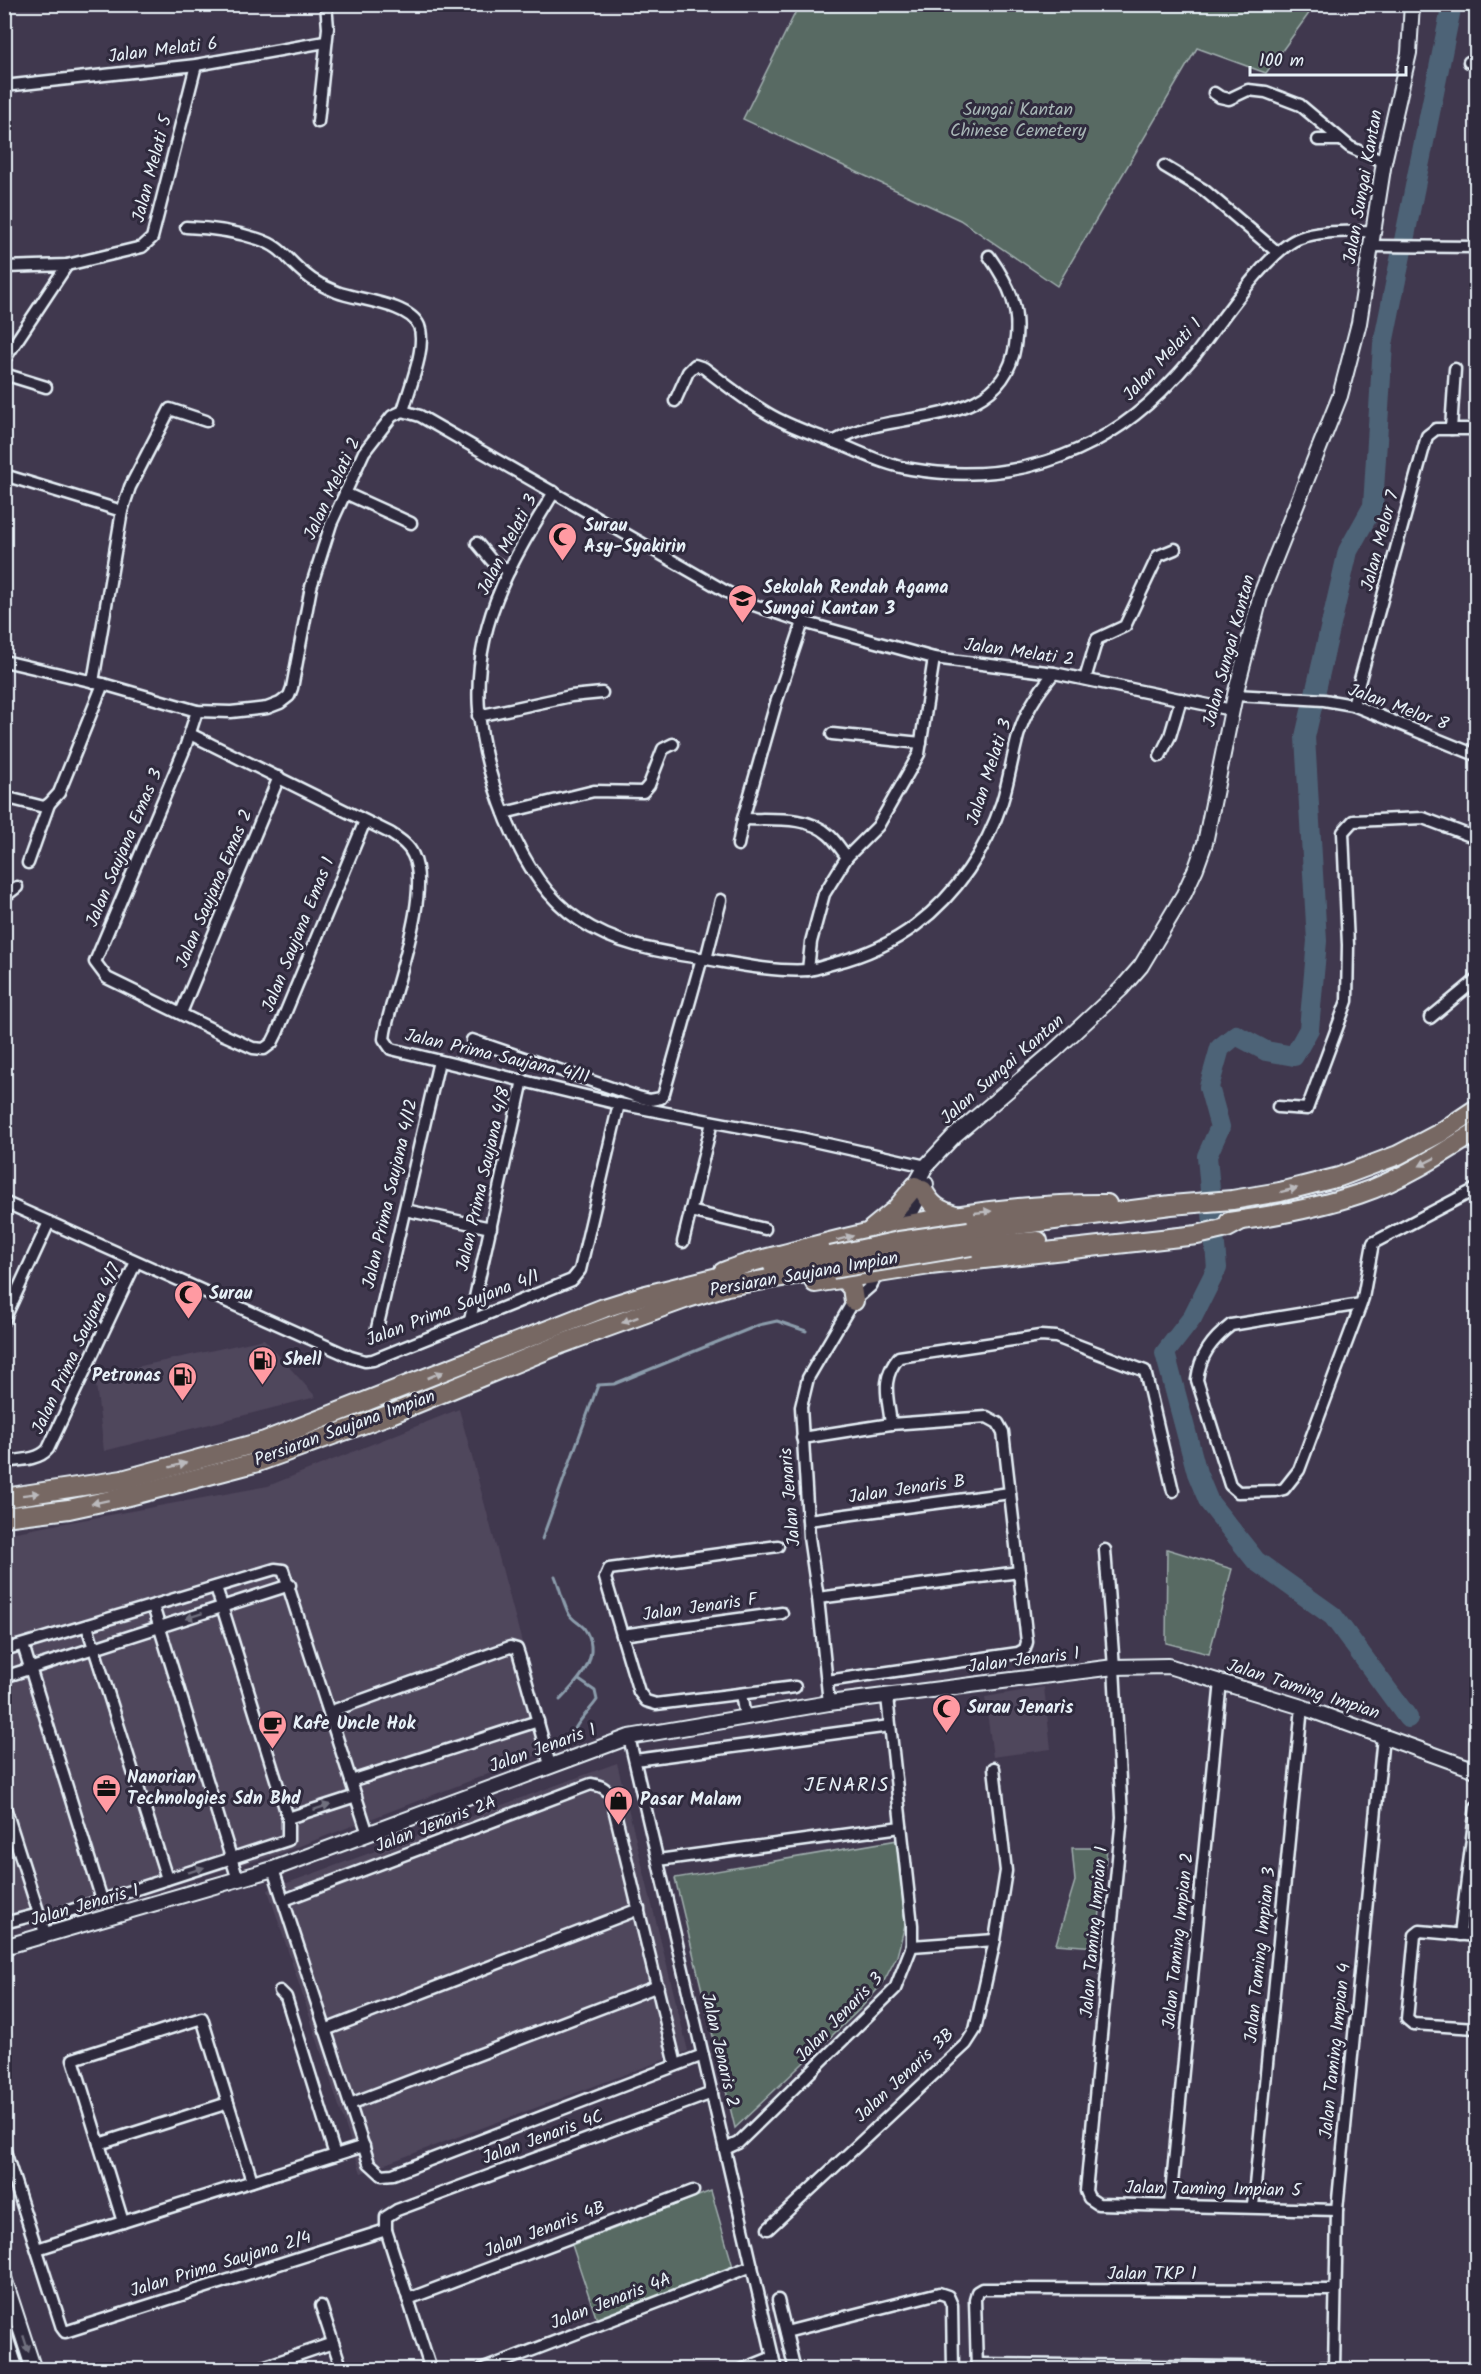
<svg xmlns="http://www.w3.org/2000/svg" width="1481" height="2374" font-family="Kalam,sans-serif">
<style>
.built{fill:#4f465c}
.green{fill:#586b64;stroke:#a0aeae;stroke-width:1.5}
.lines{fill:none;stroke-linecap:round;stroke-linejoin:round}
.stream{stroke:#8b9cab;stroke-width:3}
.river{stroke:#4d6477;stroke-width:20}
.street-casing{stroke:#e8f1f8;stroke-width:15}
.secondary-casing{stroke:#e8f1f8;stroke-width:18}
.highway-casing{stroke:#e8f1f8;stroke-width:22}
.street{stroke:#2f2a3d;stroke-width:10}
.secondary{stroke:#2f2a3d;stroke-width:14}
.highway{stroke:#776864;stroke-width:18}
.highway-bridge-casing{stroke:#e8f1f8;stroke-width:22;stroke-linecap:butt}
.highway-bridge{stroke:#776864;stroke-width:18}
.oneway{fill:#bbbabd}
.oneway2{fill:#70707e}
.labels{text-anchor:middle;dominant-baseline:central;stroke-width:6;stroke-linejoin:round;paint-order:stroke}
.street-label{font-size:18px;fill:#e8f1f8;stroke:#2f2a3d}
.park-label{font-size:18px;fill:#a7b5b5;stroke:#2f2a3d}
.poi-label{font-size:18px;font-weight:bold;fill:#e8f1f8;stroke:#2f2a3d;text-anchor:start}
.neighbourhood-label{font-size:20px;letter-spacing:1.5px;fill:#e8f1f8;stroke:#2f2a3d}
</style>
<rect width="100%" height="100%" fill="#40384e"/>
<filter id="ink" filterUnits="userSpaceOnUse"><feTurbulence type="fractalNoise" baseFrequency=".0167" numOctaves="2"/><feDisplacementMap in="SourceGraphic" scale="12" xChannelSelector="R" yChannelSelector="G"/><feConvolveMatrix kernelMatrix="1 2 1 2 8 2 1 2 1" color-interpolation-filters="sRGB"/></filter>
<g filter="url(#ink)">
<g class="built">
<polygon points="264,1339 316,1397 104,1451 95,1376"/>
<polygon points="459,1409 551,1750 276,1855 5,1931 5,1534 268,1486"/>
<polygon points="1044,1687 1051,1749 993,1757 985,1697"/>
<polygon points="617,1763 688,2051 361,2173 268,1890"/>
</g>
<g class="green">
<polygon points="799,5 799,4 1315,5 1266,73 1197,48 1057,286 960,220 743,119"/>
<polygon points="1167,1549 1232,1569 1209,1654 1166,1643"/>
<polygon points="898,1840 905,1925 897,1956 883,1983 861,2008 735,2128 675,1878"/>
<polygon points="1072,1848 1107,1848 1096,1947 1056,1944 1075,1881"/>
<polygon points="711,2191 733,2267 597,2320 572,2245"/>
</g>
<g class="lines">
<g class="stream">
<polyline points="542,1539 598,1385 614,1384 759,1325 777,1321 806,1331"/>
<path d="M 555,1576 C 560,1588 562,1600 568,1612 C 571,1620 579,1622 584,1628 C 604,1656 578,1681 560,1700"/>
<path d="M 573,1733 C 578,1720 589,1712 597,1700 L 595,1691 L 579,1680"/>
</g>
<polyline class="river" points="1408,1718 1333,1616 1256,1561 1209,1502 1197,1473 1165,1353 1192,1318 1217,1268 1207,1156 1220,1127 1209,1087 1220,1048 1236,1035 1266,1051 1294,1056 1309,1029 1317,941 1305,737 1348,551 1373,506 1383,344 1452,4"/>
<defs>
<g id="street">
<polyline points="1469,62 1476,62"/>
<polyline points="4,86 196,65 325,42"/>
<polyline points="1214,93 1220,97 1229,99 1248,90 1266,92 1300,105 1350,147 1384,162"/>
<polyline points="318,122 328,28 326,4"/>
<polyline points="1318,140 1341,140"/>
<polyline points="1164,166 1204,190 1277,252"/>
<path d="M 186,227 C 212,228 234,231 258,239 C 283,247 286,259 305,274 C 313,281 327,288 337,292 C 357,300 409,303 419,326 C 427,347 409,389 403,411"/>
<polyline points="1370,246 1476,247"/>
<polyline points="4,267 67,265 142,247 152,238 196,65"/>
<polyline points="4,360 67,265"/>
<polyline points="4,374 46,387"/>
<path d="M 675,401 L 688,372 L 695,365 L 704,368 C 725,384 745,400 767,413 C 788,426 811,433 834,442 C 859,451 884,465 911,469 C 1005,485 1093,459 1161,392 C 1173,380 1184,368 1195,355 C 1217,327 1269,248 1300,238 C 1321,230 1349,232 1372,231"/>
<polyline points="1451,429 1455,369"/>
<path d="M 833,442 C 844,436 855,431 867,428 C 921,413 1004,419 1015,346 C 1021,309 1010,286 989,256"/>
<polyline points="4,475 122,511"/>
<path d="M 554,492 C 536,522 516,553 502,586 C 466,668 474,740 507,821 C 522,858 545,897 579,920 C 620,948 670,953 718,961 C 746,966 780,972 808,970 C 817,969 827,965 835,963 C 866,955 891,944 916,925 C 957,894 986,850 1002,802 C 1009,780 1012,758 1018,736 C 1025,712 1038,692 1054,673"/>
<polyline points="345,493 411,523"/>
<polyline points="477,543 492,561 509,571"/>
<polyline points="4,661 103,684 197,711 231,712 267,708 280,703 289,696 292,688 311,587 331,524 364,452 392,416 403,411 420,416 725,591 748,603 803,622 934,658 1054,673 1232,710"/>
<polyline points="1085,679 1097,639 1125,626 1158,556 1175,549"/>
<polyline points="93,682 122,511 130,487 170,409 206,421"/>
<polyline points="1235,695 1324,700 1353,705 1476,755"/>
<polyline points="1353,705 1427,436 1436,429 1476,429"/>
<polyline points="197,711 185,748 95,962 107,978 224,1035 253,1048 264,1049 272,1043 277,1033 365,821"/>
<polyline points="478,716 571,696 602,693"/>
<path d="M 190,734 L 390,833 C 399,839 409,845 413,855 C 432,892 393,990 385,1032 L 384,1039 L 391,1049 L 619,1104 L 800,1138 L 926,1166"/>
<polyline points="832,734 921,743"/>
<polyline points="1160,756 1170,736 1181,699"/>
<polyline points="4,797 44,807 49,804"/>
<polyline points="504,813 594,791 643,792 649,785 663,749 673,744"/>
<path d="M 743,819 C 770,820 808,815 829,835 C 836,841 841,850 847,857"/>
<polyline points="738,845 743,819 776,703 803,622"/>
<polyline points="28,863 49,804 59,793 103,684"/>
<polyline points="4,897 17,887"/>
<polyline points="706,959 721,900"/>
<polyline points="808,970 811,942 824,894 847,857 878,826 919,754 934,658"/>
<polyline points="181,1013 279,777"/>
<polyline points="1430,1018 1476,980"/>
<polyline points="472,1040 638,1097 650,1100 661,1098 664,1093 702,958"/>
<polyline points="1278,1107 1307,1109 1347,1001 1348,945 1343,832 1353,821 1423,818 1476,838"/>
<polyline points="4,1202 351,1357 365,1361 373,1360 572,1280 580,1270 619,1104"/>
<polyline points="405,1210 491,1228"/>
<polyline points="690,1211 765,1229"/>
<polyline points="683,1242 712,1122"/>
<polyline points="854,1301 871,1286 878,1273"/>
<path d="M 1361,1304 L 1231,1325 C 1212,1340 1200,1355 1197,1380 L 1230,1485 L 1238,1492 L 1276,1491 L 1284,1489 L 1299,1470 L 1361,1304 L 1363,1298 L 1373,1243 L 1476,1189"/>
<polyline points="4,1320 49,1222"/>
<polyline points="470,1320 523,1080"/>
<polyline points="376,1333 439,1061"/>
<path d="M 891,1424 C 888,1397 880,1379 899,1357 L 1040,1336 L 1056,1337 L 1145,1371 L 1173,1491"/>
<polyline points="802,1438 891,1424 987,1417 998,1423 1003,1432 1027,1642 1025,1649 1018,1653 827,1681"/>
<path d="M 4,1462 C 19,1460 39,1460 48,1449 L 136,1262"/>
<polyline points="808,1520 1010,1493"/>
<polyline points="778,1546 609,1569 605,1578 639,1692 646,1701 656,1704 795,1687"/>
<polyline points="1105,1550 1114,1667 1122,1817 1086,2191 1089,2198 1098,2204 1337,2210"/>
<polyline points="818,1598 1019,1572"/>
<polyline points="153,1606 238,1880"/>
<polyline points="87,1626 167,1879"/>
<polyline points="622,1635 782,1613"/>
<polyline points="23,1645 102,1900"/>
<polyline points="4,1650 275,1569 283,1570 368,1834"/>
<polyline points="4,1677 290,1585"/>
<polyline points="741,1694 745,1717"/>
<polyline points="829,1703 818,1598 809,1537 801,1407 808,1378 856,1296"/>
<polyline points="329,1712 510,1647 517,1649 519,1655 550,1765"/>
<polyline points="629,1737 776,2370"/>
<polyline points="635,1760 890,1726"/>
<polyline points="351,1781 538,1721"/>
<polyline points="4,1804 46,1936"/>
<polyline points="288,1818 356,1796"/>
<polyline points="658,1860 901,1827"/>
<polyline points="273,1869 369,2163 382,2175 393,2174 703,2055"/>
<path d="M 284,1900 L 591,1784 C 602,1786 606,1788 611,1796 L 676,2065"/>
<polyline points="41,1920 288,1840 288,1818 216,1587"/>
<polyline points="4,1923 39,1914"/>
<polyline points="1460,1935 1476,1807"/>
<polyline points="1476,1936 1420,1931 1415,1935 1407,2019 1413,2024 1476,2028"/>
<polyline points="912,1946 995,1940"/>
<polyline points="280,1991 286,1997 335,2155"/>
<polyline points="325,2030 639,1909"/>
<polyline points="350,2104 658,1986"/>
<polyline points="99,2144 228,2103"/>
<polyline points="4,2148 62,2328 65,2332 386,2230"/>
<polyline points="725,2149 738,2143 895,1989 912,1946 912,1925 887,1697"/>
<polyline points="1170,2204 1221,1681"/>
<polyline points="1253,2206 1302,1707"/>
<polyline points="123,2222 73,2059 202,2018 252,2181"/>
<polyline points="768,2229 966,2044 975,2030 995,1940 1006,1871 994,1768"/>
<polyline points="37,2249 364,2146"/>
<polyline points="408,2299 693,2191"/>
<polyline points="778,2300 795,2370"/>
<polyline points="321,2306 342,2370"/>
<polyline points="786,2332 939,2293 948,2296 952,2305 953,2370"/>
<polyline points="977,2364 1334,2368"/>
<polyline points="254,2370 333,2343"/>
<polyline points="431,2370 386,2230 386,2217 397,2210 712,2093"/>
<polyline points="481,2370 752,2266"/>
<polyline points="741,2370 773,2357"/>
<polyline points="977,2370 975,2299 977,2292 982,2289 1334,2290"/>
<polyline points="1334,2370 1337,2210 1383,1736"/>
</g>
<g id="secondary">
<polyline points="910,1194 926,1166 954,1136 1053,1052 1121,989 1141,966 1184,894 1196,868 1205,843 1235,695 1261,594 1340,396 1359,323 1384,162 1409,53 1412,4"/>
<polyline points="901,1231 926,1184"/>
<polyline points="4,1947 273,1869 629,1737 829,1703 1114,1667 1168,1666 1302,1707 1476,1770"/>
<polyline points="4,2278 34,2370"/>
<polyline points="4,2334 16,2370"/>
</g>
<g id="highway">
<path d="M 923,1190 C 931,1205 938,1210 955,1215"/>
<path d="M 1229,1222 C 1273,1216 1317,1208 1359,1194 C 1401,1180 1440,1155 1476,1132"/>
<polyline points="872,1229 895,1210 915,1186"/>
<polyline points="969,1231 1171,1205 1232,1200 1280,1192 1339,1177 1398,1155 1440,1133 1476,1109"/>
<polyline points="971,1246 1038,1241"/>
<polyline points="773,1266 830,1256"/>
<path d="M 723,1272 C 749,1261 778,1256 806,1248 C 904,1222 1005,1203 1107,1204"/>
<polyline points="843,1279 852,1288 854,1301"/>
<polyline points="815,1283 930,1265 1197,1235 1227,1228 1240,1221"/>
<polyline points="4,1498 122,1480 265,1441 604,1308 642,1296 734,1273"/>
<polyline points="4,1517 69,1509 129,1496 258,1462 391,1414 561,1344 685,1299 727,1286 832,1269"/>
</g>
</defs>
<use href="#street" class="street-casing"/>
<use href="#secondary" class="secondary-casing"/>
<use href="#highway" class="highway-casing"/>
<use href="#street" class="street"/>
<use href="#secondary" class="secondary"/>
<use href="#highway" class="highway"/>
<defs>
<g id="highway-bridge">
<polyline points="830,1256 899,1241 969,1231"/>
<polyline points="832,1269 971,1246"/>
</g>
</defs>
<use href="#highway-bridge" class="highway-bridge-casing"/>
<use href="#highway-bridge" class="highway-bridge"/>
</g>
<defs><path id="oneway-solid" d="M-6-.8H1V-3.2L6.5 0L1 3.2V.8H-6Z" transform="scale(1.5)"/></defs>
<g class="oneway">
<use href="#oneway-solid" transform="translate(1427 1162) rotate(153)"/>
<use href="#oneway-solid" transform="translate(1289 1190) rotate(-14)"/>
<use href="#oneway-solid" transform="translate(983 1212) rotate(-6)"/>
<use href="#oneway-solid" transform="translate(845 1238) rotate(-15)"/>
<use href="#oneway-solid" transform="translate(630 1320) rotate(160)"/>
<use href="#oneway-solid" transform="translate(435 1375) rotate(-22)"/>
<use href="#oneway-solid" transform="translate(178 1465) rotate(-15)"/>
<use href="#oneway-solid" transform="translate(31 1494) rotate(-7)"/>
<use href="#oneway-solid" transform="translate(100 1502) rotate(168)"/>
</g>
<g class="oneway2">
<use href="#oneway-solid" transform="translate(194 1616) rotate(162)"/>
<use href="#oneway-solid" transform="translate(322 1807) rotate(-18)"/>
<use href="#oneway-solid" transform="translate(196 1870) rotate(-18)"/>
<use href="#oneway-solid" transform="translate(26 2344) rotate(72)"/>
</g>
</g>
<defs>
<symbol id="mosque-pin" viewBox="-11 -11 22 30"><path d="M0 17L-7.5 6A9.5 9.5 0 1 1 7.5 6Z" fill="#ff9aa2" stroke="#2f2a3d"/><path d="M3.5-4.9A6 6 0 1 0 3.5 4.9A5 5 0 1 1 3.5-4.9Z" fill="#111"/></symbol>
<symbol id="school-pin" viewBox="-11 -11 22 30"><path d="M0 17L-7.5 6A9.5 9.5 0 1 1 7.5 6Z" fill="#ff9aa2" stroke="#2f2a3d"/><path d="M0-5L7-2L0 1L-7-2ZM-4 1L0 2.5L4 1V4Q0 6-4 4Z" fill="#111"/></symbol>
<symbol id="fuel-pin" viewBox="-11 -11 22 30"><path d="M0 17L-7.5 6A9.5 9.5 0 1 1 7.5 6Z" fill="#ff9aa2" stroke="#2f2a3d"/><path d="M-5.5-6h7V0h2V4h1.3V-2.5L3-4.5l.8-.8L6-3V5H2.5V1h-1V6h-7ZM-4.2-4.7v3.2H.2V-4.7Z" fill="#111"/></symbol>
<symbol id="cafe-pin" viewBox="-11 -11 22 30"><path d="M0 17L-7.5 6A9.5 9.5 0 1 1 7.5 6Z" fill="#ff9aa2" stroke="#2f2a3d"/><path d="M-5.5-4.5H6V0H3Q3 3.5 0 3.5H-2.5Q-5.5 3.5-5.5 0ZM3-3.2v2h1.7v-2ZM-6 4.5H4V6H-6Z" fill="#111"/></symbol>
<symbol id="office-pin" viewBox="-11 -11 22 30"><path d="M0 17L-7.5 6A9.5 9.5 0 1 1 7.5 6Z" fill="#ff9aa2" stroke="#2f2a3d"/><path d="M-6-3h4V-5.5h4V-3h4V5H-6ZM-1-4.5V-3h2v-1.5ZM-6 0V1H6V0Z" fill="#111"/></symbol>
<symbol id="shop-pin" viewBox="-11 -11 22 30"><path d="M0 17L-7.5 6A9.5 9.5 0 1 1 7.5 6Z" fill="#ff9aa2" stroke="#2f2a3d"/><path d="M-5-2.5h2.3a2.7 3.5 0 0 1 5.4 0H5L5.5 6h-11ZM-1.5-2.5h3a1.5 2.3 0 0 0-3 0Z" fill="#111"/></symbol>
</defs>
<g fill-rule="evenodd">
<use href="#mosque-pin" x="546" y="520" width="33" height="45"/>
<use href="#school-pin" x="726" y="582" width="33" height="45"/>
<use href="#mosque-pin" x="172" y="1278" width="33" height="45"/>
<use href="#fuel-pin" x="246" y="1344" width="33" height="45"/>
<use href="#fuel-pin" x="166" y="1360" width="33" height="45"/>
<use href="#mosque-pin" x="930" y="1692" width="33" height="45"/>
<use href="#cafe-pin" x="256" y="1708" width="33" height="45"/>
<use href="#office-pin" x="90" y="1772" width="33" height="45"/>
<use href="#shop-pin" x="602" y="1784" width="33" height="45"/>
</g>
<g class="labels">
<g class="street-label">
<text transform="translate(163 51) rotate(-7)">Jalan Melati 6</text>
<text transform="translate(153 169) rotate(-75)">Jalan Melati 5</text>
<text transform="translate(1364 187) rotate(-80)">Jalan Sungai Kantan</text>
<text transform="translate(1163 360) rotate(-47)">Jalan Melati 1</text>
<text transform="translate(333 489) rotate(-65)">Jalan Melati 2</text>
<text transform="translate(1381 541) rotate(-75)">Jalan Melor 7</text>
<text transform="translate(508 545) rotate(-63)">Jalan Melati 3</text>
<text transform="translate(1230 651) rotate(-75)">Jalan Sungai Kantan</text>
<text transform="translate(1019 653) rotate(8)">Jalan Melati 2</text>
<text transform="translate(1398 708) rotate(20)">Jalan Melor 8</text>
<text transform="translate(990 772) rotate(-72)">Jalan Melati 3</text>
<text transform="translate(125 848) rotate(-67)">Jalan Saujana Emas 3</text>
<text transform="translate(215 889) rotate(-67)">Jalan Saujana Emas 2</text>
<text transform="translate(299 935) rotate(-68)">Jalan Saujana Emas 1</text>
<text transform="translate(497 1057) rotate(13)">Jalan Prima Saujana 4/11</text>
<text transform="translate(1003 1070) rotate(-41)">Jalan Sungai Kantan</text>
<text transform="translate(484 1179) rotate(-77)">Jalan Prima Saujana 4/8</text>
<text transform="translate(391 1194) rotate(-77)">Jalan Prima Saujana 4/12</text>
<text transform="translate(804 1275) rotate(-10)">Persiaran Saujana Impian</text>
<text transform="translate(453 1309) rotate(-21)">Jalan Prima Saujana 4/1</text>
<text transform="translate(77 1349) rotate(-65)">Jalan Prima Saujana 4/7</text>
<text transform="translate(345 1429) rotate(-20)">Persiaran Saujana Impian</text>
<text transform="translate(907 1490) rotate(-8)">Jalan Jenaris B</text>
<text transform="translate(791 1497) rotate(-95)">Jalan Jenaris</text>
<text transform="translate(700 1608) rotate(-8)">Jalan Jenaris F</text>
<text transform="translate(1024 1661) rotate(-7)">Jalan Jenaris 1</text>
<text transform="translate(1303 1690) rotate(18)">Jalan Taming Impian</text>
<text transform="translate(543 1749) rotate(-20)">Jalan Jenaris 1</text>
<text transform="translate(436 1825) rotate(-21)">Jalan Jenaris 2A</text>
<text transform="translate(85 1906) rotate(-16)">Jalan Jenaris 1</text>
<text transform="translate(1095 1932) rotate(-85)">Jalan Taming Impian 1</text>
<text transform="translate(1179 1941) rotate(-84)">Jalan Taming Impian 2</text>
<text transform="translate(1261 1955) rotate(-84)">Jalan Taming Impian 3</text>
<text transform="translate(840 2018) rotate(-46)">Jalan Jenaris 3</text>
<text transform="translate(719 2050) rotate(77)">Jalan Jenaris 2</text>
<text transform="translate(1336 2051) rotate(-84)">Jalan Taming Impian 4</text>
<text transform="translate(905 2076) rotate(-43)">Jalan Jenaris 3B</text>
<text transform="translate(543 2138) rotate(-20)">Jalan Jenaris 4C</text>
<text transform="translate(1213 2190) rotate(1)">Jalan Taming Impian 5</text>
<text transform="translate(545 2230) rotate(-21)">Jalan Jenaris 4B</text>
<text transform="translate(221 2265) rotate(-17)">Jalan Prima Saujana 2/4</text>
<text x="1152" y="2274">Jalan TKP 1</text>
<text transform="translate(611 2302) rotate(-21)">Jalan Jenaris 4A</text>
</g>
<g class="park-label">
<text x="1018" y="110">Sungai Kantan<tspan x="1018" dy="21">Chinese Cemetery</tspan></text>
</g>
<g class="poi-label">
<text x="584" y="526">Surau<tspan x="584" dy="21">Asy-Syakirin</tspan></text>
<text x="763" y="588">Sekolah Rendah Agama<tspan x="763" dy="21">Sungai Kantan 3</tspan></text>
<text x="209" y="1294">Surau</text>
<text x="283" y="1360">Shell</text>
<text x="161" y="1376" text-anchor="end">Petronas</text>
<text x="967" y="1708">Surau Jenaris</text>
<text x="293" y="1724">Kafe Uncle Hok</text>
<text x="127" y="1778">Nanorian<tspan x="127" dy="21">Technologies Sdn Bhd</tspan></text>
<text x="640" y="1800">Pasar Malam</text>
</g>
<g class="neighbourhood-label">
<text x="847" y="1786">JENARIS</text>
</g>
</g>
<rect width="1481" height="2374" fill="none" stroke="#2f2a3d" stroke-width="24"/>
<rect x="12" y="12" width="1457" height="2350" fill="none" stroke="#e8f1f8" stroke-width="2" filter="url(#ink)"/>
<path d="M1250 66v9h156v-9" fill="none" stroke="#e8f1f8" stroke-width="3"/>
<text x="1259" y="66" font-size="18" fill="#e8f1f8" stroke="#2f2a3d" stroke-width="4.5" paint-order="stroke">100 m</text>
</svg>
